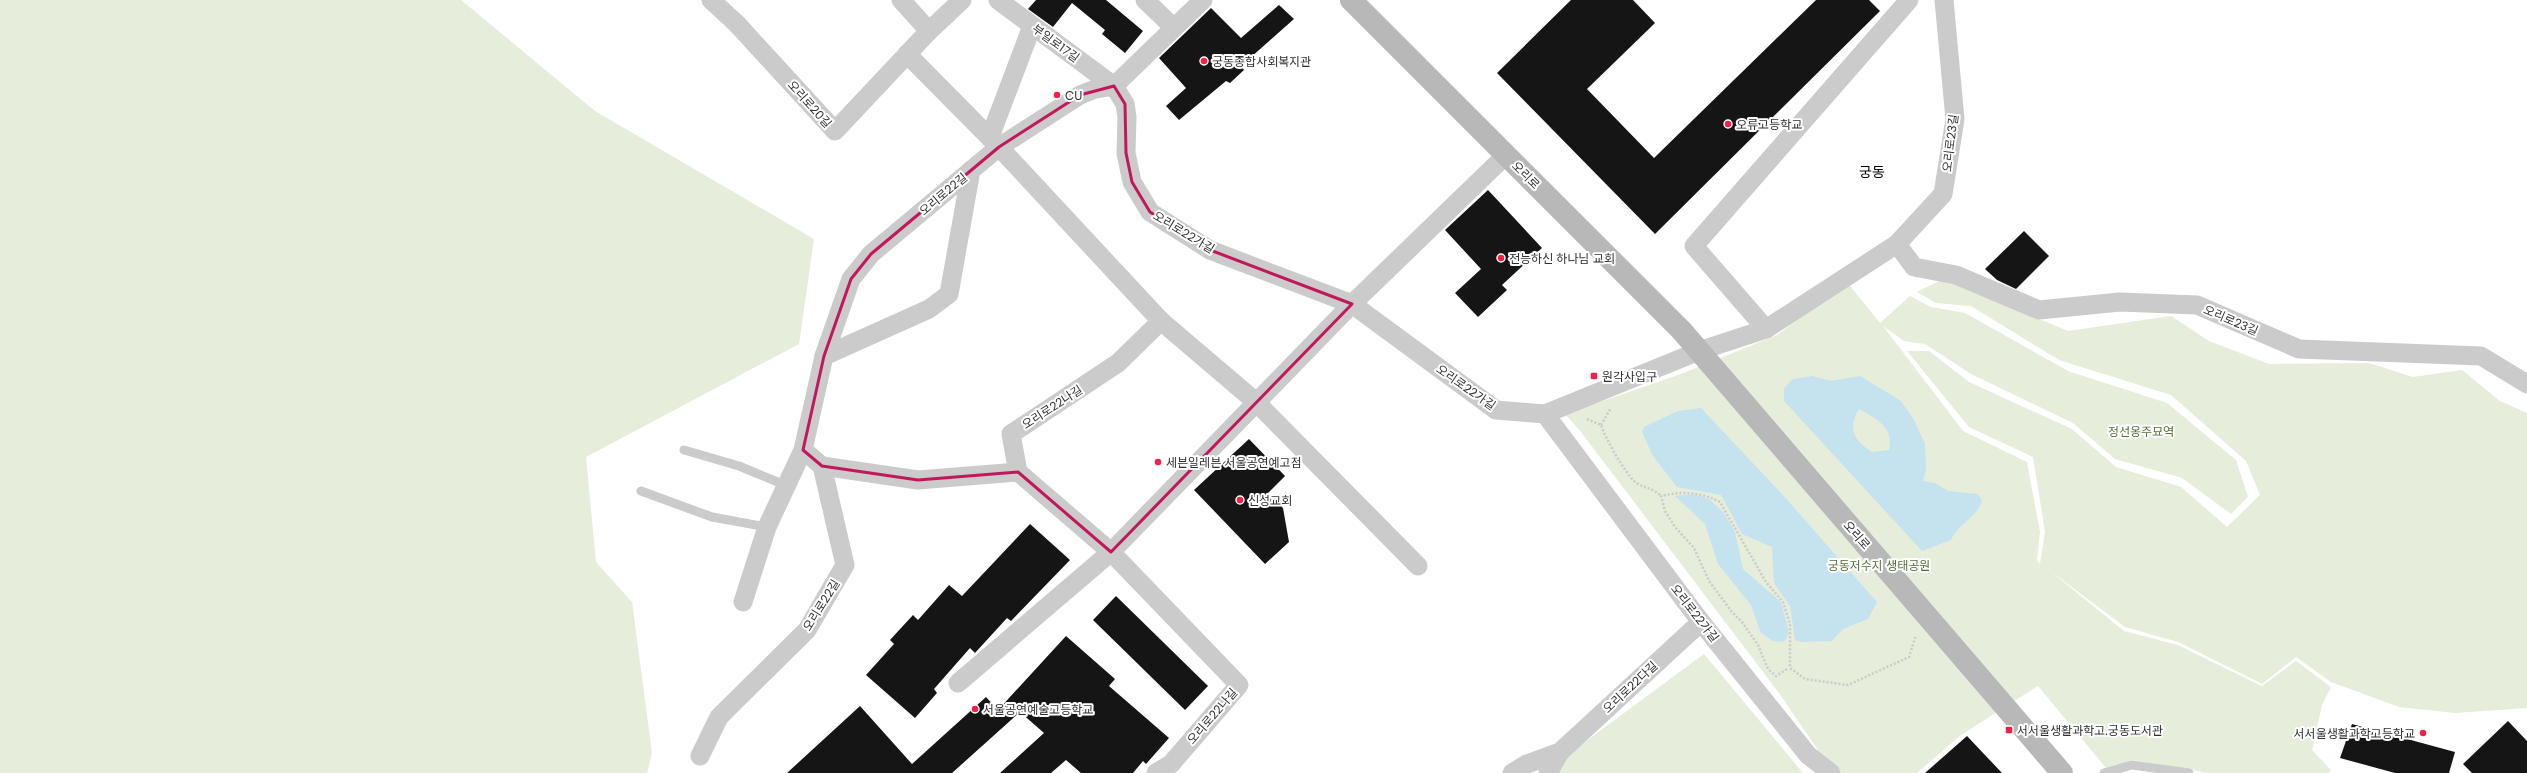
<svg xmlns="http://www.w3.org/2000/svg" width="2527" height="773" font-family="Poppins,'Noto Sans KR',sans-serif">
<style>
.green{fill:#e6edda}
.water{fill:#c4e3ef;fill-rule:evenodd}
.building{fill:#151515}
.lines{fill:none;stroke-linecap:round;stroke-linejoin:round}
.path{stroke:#cbcbcb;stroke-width:2.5;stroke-dasharray:2 2;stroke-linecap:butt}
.lane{stroke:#cbcbcb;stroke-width:9}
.street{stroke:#cbcbcb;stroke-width:19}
.secondary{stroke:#b8b8b8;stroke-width:22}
.marked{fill:none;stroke:#c2185b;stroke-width:3;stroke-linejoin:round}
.poi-dot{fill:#f61f49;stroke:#fff;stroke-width:1.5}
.labels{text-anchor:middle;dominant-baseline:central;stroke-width:4;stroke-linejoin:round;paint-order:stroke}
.street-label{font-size:12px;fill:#2e2e2e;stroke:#fff}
.poi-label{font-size:12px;fill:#2e2e2e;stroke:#fff;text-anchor:start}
.park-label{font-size:12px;fill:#576e37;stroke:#fff}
.quarter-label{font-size:14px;fill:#000;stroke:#fff}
</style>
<rect width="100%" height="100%" fill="#fff"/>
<g class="green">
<polygon points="0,0 461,0 595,111 814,239 799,344 586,457 596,562 632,602 652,753 647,773 0,773"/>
<polygon points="1943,279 2068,331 2171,316 2209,341 2269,364 2369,363 2413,377 2462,370 2500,401 2527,413 2527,708 2455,713 2399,707 2331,682 2296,657 2262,684 2178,642 2125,627 2049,570 2124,631 2178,645 2262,686 2296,661 2331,687 2322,705 2312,750 2331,770 2329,773 2208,773 2133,760 2106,768 2038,686 1961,735 1917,773 1840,773 1824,759 1779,693 1581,432 1565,414 1681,374 1777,335 1847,282 1880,323 1910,296 1931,307 1965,313 2068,371 2167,403 2236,460 2248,497 2231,514 2182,478 2115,459 2073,423 1971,374 1925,344 1904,341 1883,326 1963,431 2027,462 2040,532 2037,561 2040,564 2045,532 2033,457 1969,427 1907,351 1929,351 1969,382 2072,429 2116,467 2181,487 2227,527 2260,495 2246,461 2171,395 2059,360 1971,306 1936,303 1917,292"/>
<polygon points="1704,654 1803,773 1551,773 1551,767"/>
</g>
<g class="water">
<path d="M 1812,376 L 1831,381 L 1860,376 L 1901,401 L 1914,420 L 1925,444 L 1926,470 L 1923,481 L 1935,483 L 1948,491 L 1978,494 L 1982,501 C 1975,520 1960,521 1951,540 L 1922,551 L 1784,401 L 1784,388 L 1793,379 ZM 1859,409 C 1877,419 1894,427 1889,450 L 1872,452 C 1854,440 1847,429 1859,409 Z"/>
<polygon points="1701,408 1782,494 1877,602 1868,619 1843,629 1832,641 1801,642 1795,640 1790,606 1774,583 1772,547 1742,534 1721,495 1677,487 1653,456 1642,432 1644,427 1678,411"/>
<polygon points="1693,494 1709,499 1724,513 1735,532 1743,569 1781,602 1789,633 1784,642 1773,641 1761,633 1751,605 1718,564 1705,524 1675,496"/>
</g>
<g class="building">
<polygon points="1036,0 1106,0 1143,31 1125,53 1102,34 1105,30 1072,3 1053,27 1028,9"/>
<polygon points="1571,0 1633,0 1655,23 1587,89 1654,158 1816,0 1869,0 1880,11 1655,234 1497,73"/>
<polygon points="1279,5 1294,19 1241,66 1244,70 1230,83 1226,81 1179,120 1166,106 1186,88 1159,58 1211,8 1241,38"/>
<polygon points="1488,190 1542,248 1502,285 1507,290 1478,317 1455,293 1481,269 1445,230"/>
<polygon points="2024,231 2049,256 2016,289 1997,280 1985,269"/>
<polygon points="1249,439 1285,476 1268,493 1283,508 1289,542 1265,564 1194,490"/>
<polygon points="1030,524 1070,560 1011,621 1007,618 975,653 970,648 934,689 937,693 915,718 866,675 894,644 890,640 913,615 918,620 949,585 962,596"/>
<polygon points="1116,596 1208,686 1185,710 1093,620"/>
<polygon points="1066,636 1115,679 1109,686 1169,738 1146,764 1143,761 1133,773 1081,773 1066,760 1051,773 1000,773 1044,733 1020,712 952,773 787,773 860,706 912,764 986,697 998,710"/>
<polygon points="2508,721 2527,741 2527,773 2472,773 2463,764"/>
<polygon points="2352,724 2455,752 2449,773 2395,773 2340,758"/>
<polygon points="1967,736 2002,773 1925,773"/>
</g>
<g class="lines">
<g class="path">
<path d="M 1587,419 L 1601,425 C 1605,438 1624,471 1634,481 C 1642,488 1652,487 1661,496"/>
<polyline points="1601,425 1611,408"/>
<path d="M 1787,669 L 1776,676 L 1768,669 L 1758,645 L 1742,622 L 1732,612 L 1709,581 L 1694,548 L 1675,527 L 1665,511 L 1661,496 C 1683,491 1700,492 1720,502 L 1766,582 L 1783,602 L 1790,624 L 1790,668 L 1805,679 L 1848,685 L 1909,657 L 1916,635"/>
</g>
<g class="lane">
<polyline points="684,450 739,466 785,485"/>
<polyline points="641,491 712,517 767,527"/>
<polyline points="2104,773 2132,765 2189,773"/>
</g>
<g class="street">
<polyline points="711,0 737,24 835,131 929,31 901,0"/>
<polyline points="998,0 1114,86 1125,104 1127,117 1126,153 1132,182 1150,212 1210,250 1352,304 1496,410 1545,414 1701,622 1808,755 1831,773"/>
<polyline points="1145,0 1174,28"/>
<polyline points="929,31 962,0"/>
<polyline points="907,54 999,147 1161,321 1256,402 1418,566"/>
<polyline points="990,137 1032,26"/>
<polyline points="1897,244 1914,267 1956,275 2039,310 2120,302 2197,305 2299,349 2481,356 2527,384"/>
<polyline points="1766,329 1694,246 1909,0"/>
<polyline points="824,356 929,309 949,294 971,170"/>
<polyline points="1545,414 1699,351 1766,329 1897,244 1943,194 1955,119 1944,0"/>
<polyline points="822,466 918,480 1018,472"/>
<polyline points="743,602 767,527 803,450"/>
<polyline points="958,683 1111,552 1352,304 1506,155"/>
<polyline points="700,756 719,717 807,630 845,565 822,466 803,450 824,356 851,279 871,254 999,147 1080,95 1095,89 1114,86 1203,0"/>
<polyline points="1156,773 1171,764 1239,685 1111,552 1018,472 1011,434 1118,363 1161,321"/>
<polyline points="1512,773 1527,764 1560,752 1701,622"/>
<polyline points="1548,773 1560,752"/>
</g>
<polyline class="secondary" points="1351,0 1682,331 2062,773"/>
</g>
<path class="marked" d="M 1114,86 L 1125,104 L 1126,153 L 1132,182 L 1150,212 L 1210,250 L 1352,304 L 1111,552 L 1018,472 L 918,480 L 822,466 L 803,450 L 824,356 L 851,279 L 871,254 L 999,147 L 1080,95 Z"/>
<g class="poi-dot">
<circle cx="1204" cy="61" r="4"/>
<circle cx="1057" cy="95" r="4"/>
<circle cx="1728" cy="124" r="4"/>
<circle cx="1501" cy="258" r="4"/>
<rect x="1590" y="372" width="8" height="8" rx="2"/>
<circle cx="1158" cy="462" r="4"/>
<circle cx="1240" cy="500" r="4"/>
<circle cx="975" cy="709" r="4"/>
<rect x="2005" y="726" width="8" height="8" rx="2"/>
<circle cx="2423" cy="733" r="4"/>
</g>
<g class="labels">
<g class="street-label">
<text transform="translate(1056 43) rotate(36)">부일로17길</text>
<text transform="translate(810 104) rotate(48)">오리로20길</text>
<text transform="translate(1950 143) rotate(-83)">오리로23길</text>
<text transform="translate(1526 175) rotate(45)">오리로</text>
<text transform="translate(943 194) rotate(-40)">오리로22길</text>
<text transform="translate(1184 232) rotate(31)">오리로22가길</text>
<text transform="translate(2231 320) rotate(23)">오리로23길</text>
<text transform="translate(1466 387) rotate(35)">오리로22가길</text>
<text transform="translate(1052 407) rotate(-33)">오리로22나길</text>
<text transform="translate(1857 535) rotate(49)">오리로</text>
<text transform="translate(821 605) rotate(-58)">오리로22길</text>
<text transform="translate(1695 613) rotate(52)">오리로22가길</text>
<text transform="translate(1630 687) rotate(-43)">오리로22다길</text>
<text transform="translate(1212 716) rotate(-49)">오리로22나길</text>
</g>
<g class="poi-label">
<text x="1212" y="61">궁동종합사회복지관</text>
<text x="1065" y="95">CU</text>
<text x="1736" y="124">오류고등학교</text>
<text x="1509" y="258">전능하신 하나님 교회</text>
<text x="1602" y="376">원각사입구</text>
<text x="1166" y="462">세븐일레븐 서울공연예고점</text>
<text x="1248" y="500">신성교회</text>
<text x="983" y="709">서울공연예술고등학교</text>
<text x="2017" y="730">서서울생활과학고.궁동도서관</text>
<text x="2415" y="733" text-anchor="end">서서울생활과학고등학교</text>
</g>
<g class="park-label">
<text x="2141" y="431">정선옹주묘역</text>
<text x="1879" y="565">궁동저수지 생태공원</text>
</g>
<g class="quarter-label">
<text x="1872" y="172">궁동</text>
</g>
</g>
</svg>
